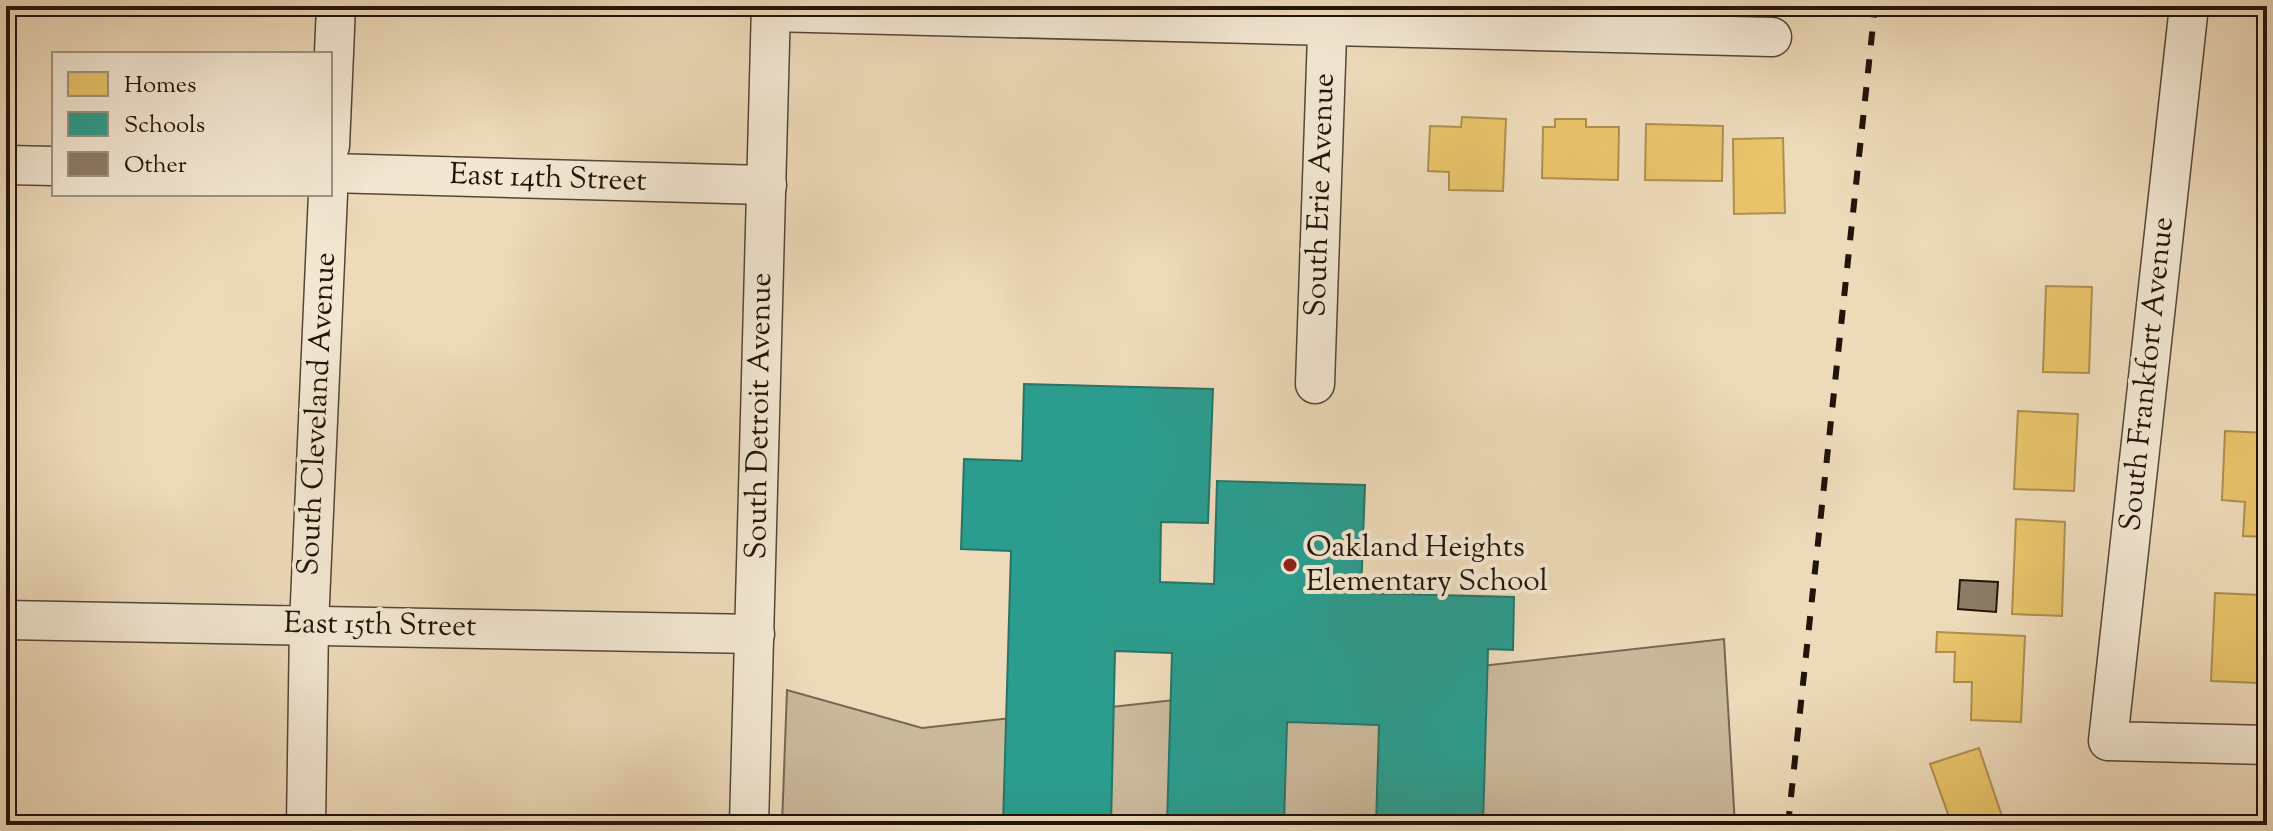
<svg xmlns="http://www.w3.org/2000/svg" width="2273" height="831" font-family="'Sorts Mill Goudy',serif">
<style>
.green{fill:#cab89b;stroke:#766653;stroke-width:2}
.homes{fill:#e9c46a;stroke:#ad8f4e;stroke-width:2}
.schools{fill:#2a9d8f;stroke:#287467;stroke-width:2}
.building{fill:#8c7b65;stroke:#22140b;stroke-width:2}
.lines{fill:none;stroke-linecap:round;stroke-linejoin:round}
.minor-casing{stroke:#554636;stroke-width:41}
.minor{stroke:#f3e7d2;stroke-width:38}
.rail{stroke:#22140b;stroke-width:6;stroke-dasharray:14 14;stroke-linecap:butt}
.poi-dot{fill:#8f2418;stroke:#f3e7d2;stroke-width:3}
.labels{text-anchor:middle;dominant-baseline:central;stroke-width:8;stroke-linejoin:round;paint-order:stroke}
.street-label{font-size:30px;fill:#22140b;stroke:#f3e7d2}
.poi-label{font-size:30px;fill:#22140b;stroke:#f3e7d2;text-anchor:start}
</style>
<rect width="100%" height="100%" fill="#eddab9"/>
<filter id="stains"><feTurbulence type="fractalNoise" baseFrequency=".0025" numOctaves="4"/><feColorMatrix values="0 0 0 0 .2 0 0 0 0 .09 0 0 0 0 .02 0 0 0 .5 -.17"/></filter>
<radialGradient id="worn" r=".72"><stop offset=".6" stop-color="#630" stop-opacity="0"/><stop offset="1" stop-color="#630" stop-opacity=".3"/></radialGradient>
<polygon class="green" points="1724,639 1735,825 782,825 787,690 922,728"/>
<g class="homes">
<polygon points="1462,117 1506,119 1503,191 1449,190 1449,172 1428,171 1430,126 1461,127"/>
<polygon points="1555,119 1586,119 1586,127 1619,127 1618,180 1542,178 1543,127 1555,127"/>
<polygon points="1646,124 1723,126 1722,181 1645,180"/>
<polygon points="1783,138 1785,213 1734,214 1733,139"/>
<polygon points="2046,286 2092,287 2089,373 2043,372"/>
<polygon points="2018,411 2078,414 2074,491 2014,489"/>
<polygon points="2225,431 2267,433 2267,537 2243,536 2245,502 2222,500"/>
<polygon points="2016,519 2065,522 2062,616 2012,614"/>
<polygon points="2215,593 2261,595 2258,683 2211,681"/>
<polygon points="1937,632 2025,636 2021,722 1971,720 1972,682 1954,682 1955,652 1936,652"/>
<polygon points="1979,748 2005,825 1952,825 1930,764"/>
<rect x="2224" y="817" width="29" height="8"/>
</g>
<polygon class="schools" points="1024,384 1213,389 1208,523 1161,522 1160,582 1214,584 1217,481 1365,485 1361,593 1514,597 1513,650 1488,649 1483,825 1376,825 1379,725 1287,722 1284,825 1167,825 1172,653 1115,651 1111,825 1003,825 1011,551 961,549 964,459 1022,461"/>
<polygon class="building" points="1960,580 1998,582 1996,612 1958,609"/>
<g class="lines">
<defs>
<g id="minor">
<polyline points="2189,6 2108,741 2267,745"/>
<polyline points="771,12 1772,37"/>
<polyline points="330,146 336,6"/>
<polyline points="6,165 54,166"/>
<polyline points="330,173 767,185"/>
<polyline points="1315,384 1328,6"/>
<polyline points="6,620 755,634"/>
<polyline points="306,825 309,625 328,194"/>
<polyline points="749,825 771,6"/>
</g>
</defs>
<use href="#minor" class="minor-casing"/>
<use href="#minor" class="minor"/>
<polyline class="rail" points="1788,825 1875,6"/>
</g>
<circle class="poi-dot" cx="1290" cy="565" r="8"/>
<g class="labels">
<g class="street-label">
<text transform="translate(548 179) rotate(2)">East 14th Street</text>
<text transform="translate(1321 195) rotate(-88)">South Erie Avenue</text>
<text transform="translate(2148 374) rotate(-84)">South Frankfort Avenue</text>
<text transform="translate(318 414) rotate(-87)">South Cleveland Avenue</text>
<text transform="translate(760 416) rotate(-89)">South Detroit Avenue</text>
<text transform="translate(380 626) rotate(1)">East 15th Street</text>
</g>
<g class="poi-label">
<text x="1306" y="548">Oakland Heights<tspan x="1306" dy="34">Elementary School</tspan></text>
</g>
</g>
<rect width="2273" height="831" fill="none" stroke="#eddab9" stroke-width="32"/>
<rect x="8" y="8" width="2257" height="815" fill="none" stroke="#22140b" stroke-width="4"/>
<rect x="16" y="16" width="2241" height="799" fill="none" stroke="#22140b" stroke-width="2"/>
<rect x="52" y="52" width="280" height="144" fill="#f3e7d2" stroke="#9f9382" stroke-width="2"/>
<rect x="68" y="72" width="40" height="24" fill="#e9c46a" stroke="#9f9382" stroke-width="2"/>
<text x="124" y="92" font-size="24" fill="#22140b">Homes</text>
<rect x="68" y="112" width="40" height="24" fill="#2a9d8f" stroke="#9f9382" stroke-width="2"/>
<text x="124" y="132" font-size="24" fill="#22140b">Schools</text>
<rect x="68" y="152" width="40" height="24" fill="#8c7b65" stroke="#9f9382" stroke-width="2"/>
<text x="124" y="172" font-size="24" fill="#22140b">Other</text>
<rect width="100%" height="100%" filter="url(#stains)"/>
<rect width="100%" height="100%" fill="url(#worn)"/>
</svg>
